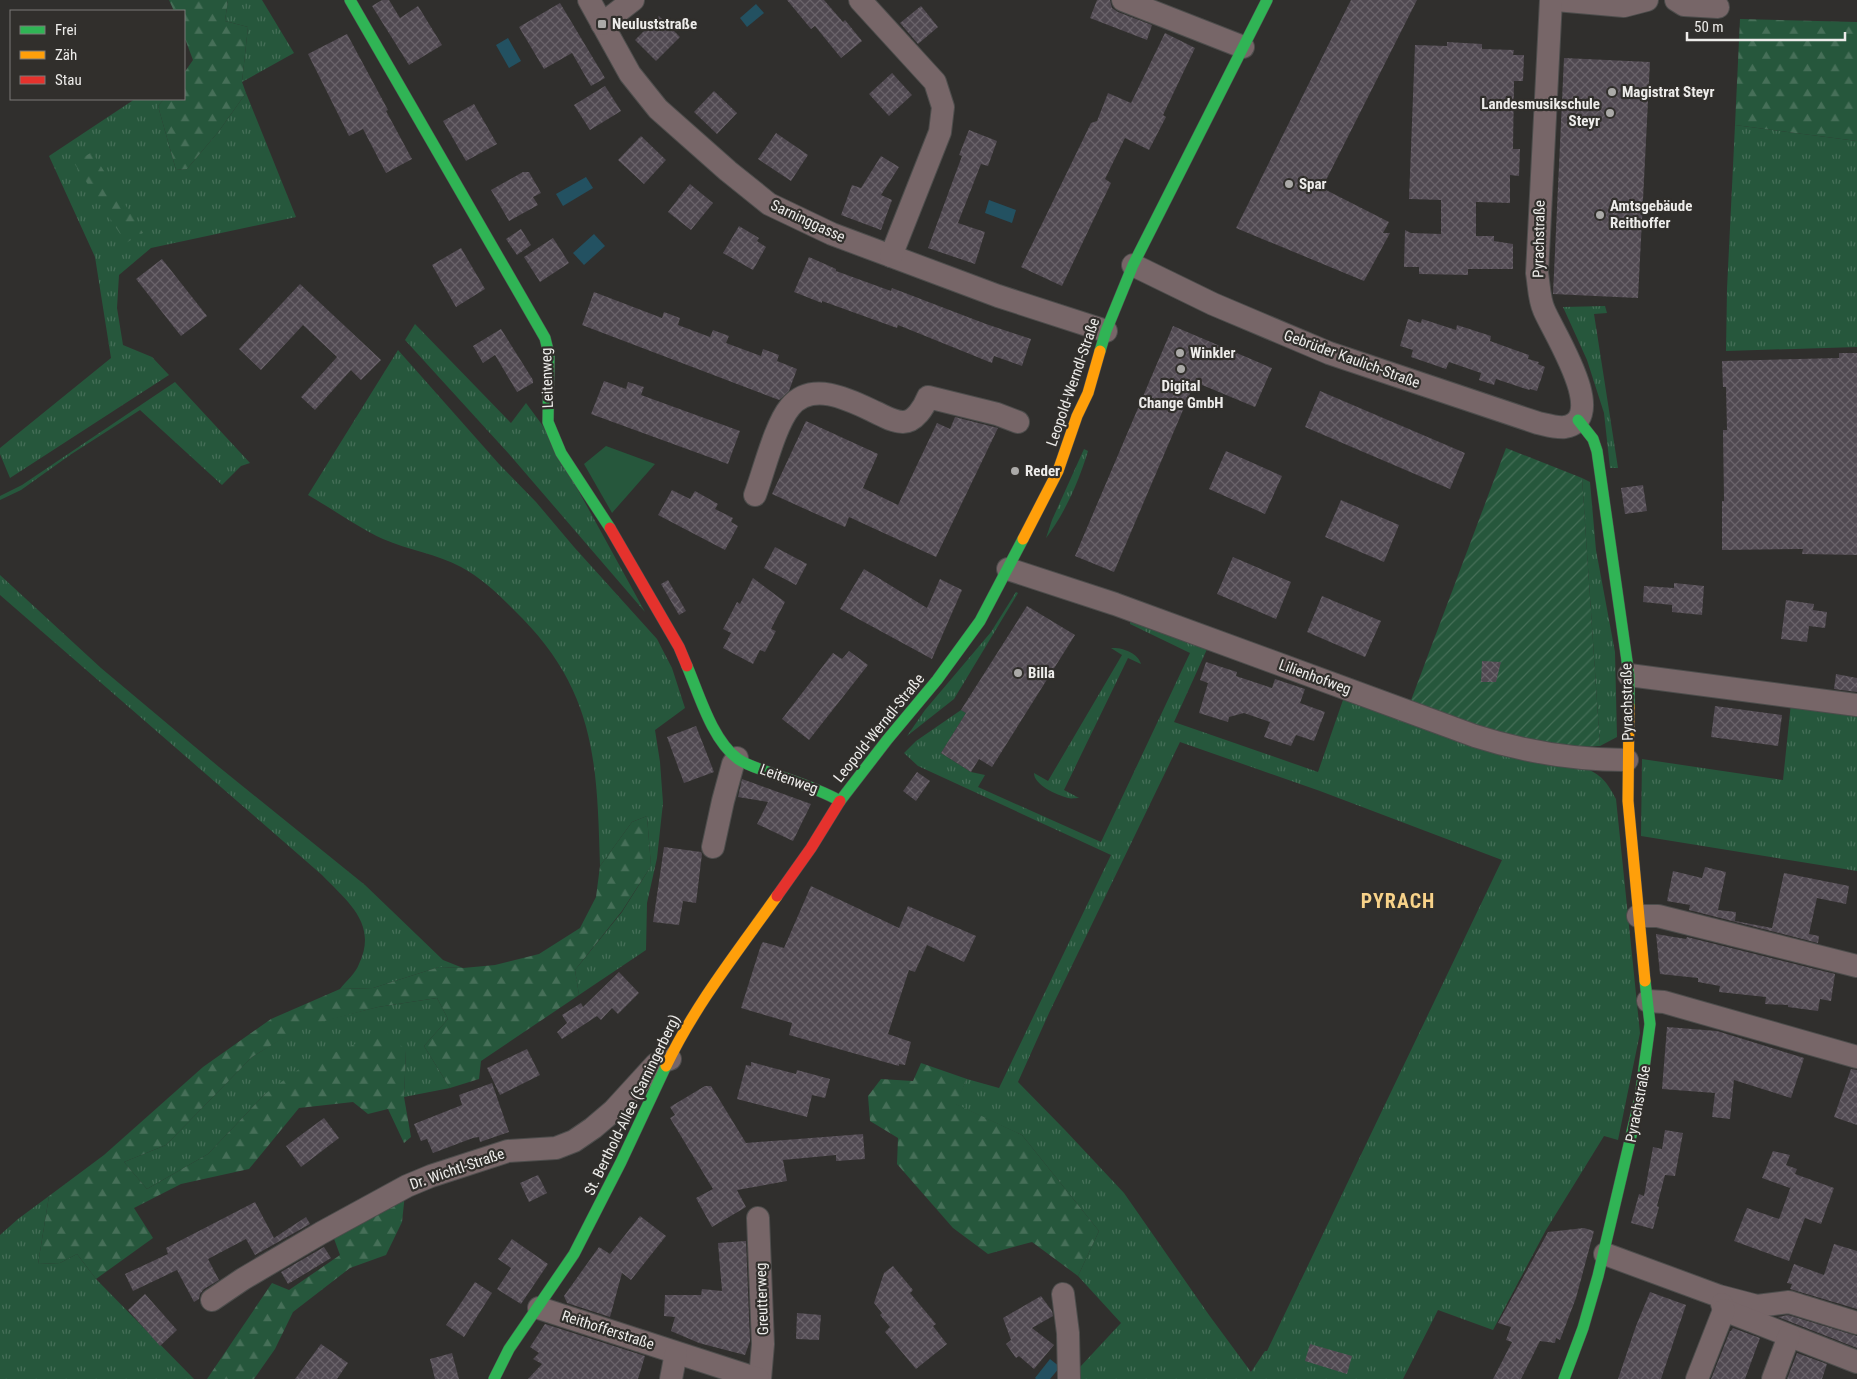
<svg xmlns="http://www.w3.org/2000/svg" width="1857" height="1379" font-family="'Roboto Condensed',sans-serif">
<style>
.grass{fill:url(#grass-tufts);fill-rule:evenodd}
.forest{fill:url(#forest-firs)}
.park{fill:#26573c}
.garden{fill:url(#garden-furrows)}
.water{fill:#235161}
.building{fill:url(#building-cross-hatch)}
.lines{fill:none;stroke-linecap:round;stroke-linejoin:round}
.street-casing{stroke:#4d4d4c;stroke-width:24}
.fast-casing{stroke:#4d4d4c;stroke-width:12}
.slow-casing{stroke:#4d4d4c;stroke-width:12}
.jam-casing{stroke:#4d4d4c;stroke-width:12}
.street{stroke:#776668;stroke-width:22}
.fast{stroke:#30b455;stroke-width:11}
.slow{stroke:#ff9f0a;stroke-width:11}
.jam{stroke:#e5322d;stroke-width:11}
.poi-dot{fill:#abaaa8;stroke:#312f2c;stroke-width:2}
.labels{text-anchor:middle;dominant-baseline:central;stroke-width:4.5;stroke-linejoin:round;paint-order:stroke}
.poi-label{font-size:15px;font-weight:bold;fill:#edecea;stroke:#312f2c;text-anchor:start}
.street-label{font-size:15px;fill:#edecea;stroke:#312f2c}
.district-label{font-size:20px;font-weight:bold;letter-spacing:1px;fill:#f7d289;stroke:#312f2c}
</style>
<defs>
<pattern id="grass-tufts" width="24" height="20" patternUnits="userSpaceOnUse" patternTransform="scale(1.25)"><rect width="24" height="20" fill="#26573c"/><path d="M3 7l-1-3M5 7V3M7 7l1-3M15 17l-1-3M17 17v-4M19 17l1-3" fill="none" stroke="#466f58"/></pattern>
<pattern id="forest-firs" width="22" height="20" patternUnits="userSpaceOnUse" patternTransform="scale(1.25)"><rect width="22" height="20" fill="#26573c"/><path d="M5 1l3.5 6h-7zM16 11l3.5 6h-7z" fill="#466f58"/></pattern>
<pattern id="garden-furrows" width="10" height="10" patternUnits="userSpaceOnUse" patternTransform="scale(1.25)"><rect width="10" height="10" fill="#26573c"/><path d="M-1 1l2-2M0 10L10 0M9 11l2-2" fill="none" stroke="#466f58"/></pattern>
<pattern id="building-cross-hatch" width="8" height="8" patternUnits="userSpaceOnUse" patternTransform="scale(1.25)"><rect width="8" height="8" fill="#504951"/><path d="M0 0l8 8M0 8l8-8" fill="none" stroke="#6a636a"/></pattern>
</defs>
<rect width="100%" height="100%" fill="#302f2d"/>
<g class="grass">
<polygon points="228,0 262,0 294,53 242,82 248,27 225,21"/>
<polygon points="246,93 296,217 151,248 119,275 117,308 123,345 152,357 169,375 10,478 0,454 0,448 111,358 95,257 49,156 135,99 164,99 158,106 176,170 187,169 219,131"/>
<polygon points="1735,125 1857,141 1857,347 1726,351 1727,289"/>
<polygon points="1605,306 1607,313 1594,314 1618,468 1610,468 1604,413 1587,360 1563,307"/>
<polygon points="415,324 511,423 526,403 543,426 645,612 509,454 405,340"/>
<path d="M 398,350 L 499,464 L 536,502 L 574,547 L 657,639 L 672,668 L 685,708 L 655,730 L 660,762 L 663,803 L 657,858 L 647,903 L 646,950 L 579,995 L 575,970 L 622,912 L 651,866 L 647,816 L 632,822 L 600,866 C 597,765 596,694 522,618 C 503,599 485,580 461,567 C 437,554 408,550 383,539 C 359,528 331,508 308,495 Z"/>
<polygon points="175,382 250,463 241,466 222,485 140,410 70,455 21,490 0,500 0,496 22,485"/>
<path d="M 1084,449 L 1088,451 C 1079,481 1065,513 1046,538 L 1052,520 Z"/>
<polygon points="1582,478 1590,482 1596,550 1615,652 1617,737 1600,746"/>
<path d="M 0,575 L 101,668 L 219,767 L 365,885 L 443,960 L 463,968 L 439,967 L 373,988 L 340,989 C 346,981 356,973 359,964 C 378,924 348,902 322,875 L 0,595 Z"/>
<polygon points="1016,592 1018,593 954,699 907,736 925,710 991,632"/>
<path d="M 1130,615 L 1208,647 L 1174,722 L 1318,772 L 1344,697 L 1583,767 C 1602,775 1607,782 1616,799 L 1640,1033 L 1618,1140 L 1604,1136 L 1546,1230 L 1493,1330 L 1438,1310 L 1403,1379 L 1079,1379 L 1080,1367 L 1121,1323 L 1078,1276 L 1099,1231 L 1022,1135 L 955,1104 L 967,1079 L 999,1088 L 1111,855 L 918,766 L 904,753 L 916,741 L 961,710 L 966,713 L 941,753 L 971,772 L 985,775 L 978,787 L 1101,842 L 1190,653 L 1130,624 ZM 1180,742 L 1320,791 L 1502,860 L 1267,1351 L 1265,1351 L 1251,1372 L 1209,1315 L 1124,1193 L 1065,1130 L 1018,1082 L 1049,1013 Z"/>
<path d="M 1111,648 C 1122,647 1138,653 1141,664 L 1128,658 L 1064,790 L 1079,798 C 1076,798 1071,799 1068,798 C 1057,795 1034,785 1034,773 L 1048,781 L 1122,655 Z"/>
<polygon points="1791,703 1857,711 1857,871 1641,836 1642,759 1783,780"/>
<polygon points="437,998 448,1019 424,1046 450,1088 404,1097 406,1050 265,1094 208,1154 147,1189 124,1162 166,1145 252,1057 302,1026 378,1007"/>
<polygon points="49,1196 38,1264 60,1263 77,1254 96,1279 194,1379 0,1379 0,1235 18,1219"/>
</g>
<g class="forest">
<polygon points="169,0 228,0 225,21 248,27 242,82 246,93 219,131 187,169 176,170 158,106 164,99 184,99 184,73 193,60 184,36 184,11 174,11"/>
<polygon points="1740,19 1857,22 1857,141 1735,125"/>
<polygon points="92,152 143,233 126,243 74,163"/>
<polygon points="647,816 651,866 622,911 575,970 579,995 481,1061 479,1079 450,1088 424,1046 448,1019 437,998 378,1007 302,1027 252,1057 166,1145 124,1162 147,1189 208,1154 265,1094 306,1064 385,1032 406,1050 404,1097 411,1137 404,1143 388,1109 368,1114 353,1102 299,1108 249,1169 181,1184 134,1208 153,1238 96,1279 77,1254 60,1263 38,1264 49,1196 104,1155 203,1067 271,1019 340,989 373,988 439,967 463,968 495,965 539,954 580,928 596,897 600,866 632,822"/>
<polygon points="921,1063 967,1079 956,1104 1022,1135 1099,1231 1078,1276 1032,1242 988,1254 953,1228 897,1164 898,1138 870,1121 868,1096 881,1079 913,1081"/>
<polygon points="405,1194 402,1222 386,1255 350,1268 293,1312 275,1349 254,1379 207,1379 272,1283 289,1290 340,1255 333,1236"/>
</g>
<polygon class="park" points="606,446 655,464 612,513 584,464"/>
<polygon class="garden" points="1506,448 1582,478 1600,746 1579,747 1498,736 1410,703"/>
<g class="water">
<polygon points="756,4 764,13 747,27 740,18"/>
<polygon points="508,38 521,61 509,68 496,45"/>
<polygon points="586,177 593,188 563,206 556,194"/>
<polygon points="989,200 1016,210 1012,223 985,213"/>
<polygon points="594,234 605,246 584,265 573,253"/>
<polygon points="1050,1359 1060,1367 1050,1379 1036,1379 1035,1378"/>
</g>
<g class="building">
<polygon points="382,0 389,0 400,18 418,6 442,45 409,65 372,6"/>
<polygon points="787,0 824,0 843,22 845,20 862,41 841,58 815,26 811,29"/>
<polygon points="1097,0 1110,0 1112,8 1118,12 1152,25 1147,40 1090,18"/>
<polygon points="1351,0 1417,0 1322,188 1389,222 1383,233 1390,233 1364,281 1236,228"/>
<polygon points="560,3 605,78 591,86 572,53 544,69 519,27"/>
<polygon points="921,6 938,27 918,44 900,23"/>
<polygon points="659,16 680,37 656,61 635,40"/>
<polygon points="1165,33 1195,48 1163,115 1166,117 1149,150 1125,138 1105,179 1111,183 1062,286 1021,267 1091,123 1097,121 1108,93 1131,103"/>
<polygon points="347,34 388,110 386,111 412,159 386,173 363,129 349,136 308,54"/>
<polygon points="1447,42 1482,44 1482,49 1514,50 1513,55 1524,55 1523,81 1514,81 1513,149 1520,149 1519,176 1510,175 1510,203 1476,202 1476,236 1494,236 1494,241 1513,244 1513,269 1468,269 1468,275 1419,274 1419,267 1404,267 1405,230 1411,233 1441,234 1441,200 1409,199 1415,45 1447,46"/>
<polygon points="1564,58 1650,62 1638,298 1553,294"/>
<polygon points="892,73 912,95 889,116 869,94"/>
<polygon points="605,86 621,111 590,130 574,105"/>
<polygon points="714,91 737,113 717,134 694,112"/>
<polygon points="474,104 497,144 466,161 443,121"/>
<polygon points="969,130 997,141 988,166 981,164 958,223 985,232 975,264 928,248 962,156 959,155"/>
<polygon points="776,133 808,155 791,181 758,159"/>
<polygon points="641,136 666,160 644,184 618,160"/>
<polygon points="881,156 899,167 881,195 892,200 881,230 841,215 852,185 861,188"/>
<polygon points="523,172 529,172 541,193 533,197 538,205 509,221 491,190"/>
<polygon points="690,184 713,203 691,230 668,212"/>
<polygon points="739,226 759,238 757,241 766,247 753,270 723,253"/>
<polygon points="521,229 531,245 517,255 506,239"/>
<polygon points="553,238 569,263 540,282 524,257"/>
<polygon points="461,248 485,289 456,307 432,265"/>
<polygon points="809,257 836,269 836,271 891,291 892,288 986,324 1031,339 1022,366 994,356 992,363 898,325 897,328 822,301 822,303 794,292"/>
<polygon points="162,259 207,316 181,336 136,279"/>
<polygon points="300,284 381,360 361,380 351,370 315,410 301,397 337,357 303,325 261,370 239,349"/>
<polygon points="594,292 662,318 664,312 680,318 678,325 710,337 713,330 729,336 726,343 761,356 763,349 779,355 777,361 797,369 789,391 779,400 582,325"/>
<polygon points="1408,319 1421,323 1422,319 1456,330 1457,325 1491,336 1490,341 1529,355 1528,359 1539,362 1538,364 1545,367 1537,391 1530,389 1529,390 1496,379 1494,385 1479,380 1481,373 1449,362 1446,369 1411,357 1413,350 1400,346"/>
<polygon points="1173,326 1272,368 1255,407 1195,382 1114,572 1075,556"/>
<polygon points="501,329 533,380 533,383 517,392 495,355 483,363 473,346"/>
<polygon points="1839,353 1857,353 1857,555 1802,554 1803,549 1722,550 1722,501 1724,501 1723,430 1727,430 1726,387 1723,387 1722,361 1839,358"/>
<polygon points="604,381 626,389 628,382 644,387 641,395 740,431 728,464 591,414"/>
<polygon points="1320,391 1465,453 1450,489 1305,427"/>
<polygon points="955,417 998,428 936,557 849,517 845,527 772,494 806,421 878,454 863,488 898,505 937,423 950,429"/>
<polygon points="1226,451 1282,476 1265,514 1209,489"/>
<polygon points="1643,485 1647,511 1625,514 1621,488"/>
<polygon points="672,490 690,499 695,491 718,504 715,509 733,518 731,522 738,526 725,550 658,515"/>
<polygon points="1341,500 1399,525 1384,562 1325,537"/>
<polygon points="775,547 807,564 796,585 764,568"/>
<polygon points="1233,557 1291,582 1276,619 1217,594"/>
<polygon points="864,569 927,608 940,579 962,590 932,659 840,609"/>
<polygon points="753,578 785,602 771,629 776,631 765,652 760,650 753,664 723,648 731,633 723,629 737,602 740,604"/>
<polygon points="668,580 686,611 679,615 661,584"/>
<polygon points="1674,583 1704,586 1702,615 1672,612 1672,605 1643,602 1644,586 1674,588"/>
<polygon points="1322,596 1381,621 1365,657 1307,632"/>
<polygon points="1786,600 1814,604 1813,610 1827,612 1825,628 1809,626 1807,642 1781,639"/>
<polygon points="1027,606 1075,635 992,767 979,759 971,772 941,753 966,713 961,710"/>
<polygon points="849,651 868,665 809,740 782,719 833,653 842,659"/>
<polygon points="1482,661 1501,662 1496,682 1481,682"/>
<polygon points="1206,662 1237,672 1236,676 1272,688 1275,679 1305,689 1300,703 1325,712 1314,741 1296,735 1291,746 1264,737 1270,722 1244,713 1229,717 1228,722 1199,713 1208,683 1200,680"/>
<polygon points="1836,674 1857,678 1857,692 1834,689"/>
<polygon points="1715,706 1782,715 1778,746 1711,737"/>
<polygon points="696,726 714,772 684,783 667,737"/>
<polygon points="917,772 930,781 916,801 903,791"/>
<polygon points="742,779 811,804 793,841 757,824 768,802 738,797"/>
<polygon points="664,847 701,852 702,854 696,903 683,901 679,925 653,922"/>
<polygon points="1705,867 1726,872 1718,910 1736,912 1735,921 1772,928 1784,873 1849,886 1846,904 1817,898 1809,934 1819,936 1818,943 1689,910 1690,905 1667,901 1673,871 1702,878"/>
<polygon points="811,886 899,928 908,906 976,936 964,962 927,945 915,972 909,970 888,1034 911,1042 905,1065 899,1064 899,1066 789,1035 792,1023 741,1008 761,945 763,942 784,948"/>
<polygon points="1656,934 1686,939 1687,937 1835,974 1831,1001 1820,999 1818,1011 1788,1007 1788,1005 1765,1004 1766,997 1719,992 1720,986 1698,982 1698,978 1660,974"/>
<polygon points="619,972 639,993 618,1014 612,1008 601,1020 597,1016 562,1039 557,1032 567,1023 562,1015 581,1003 583,1007"/>
<polygon points="1667,1027 1717,1031 1804,1058 1791,1098 1734,1080 1730,1119 1712,1117 1715,1093 1662,1089"/>
<polygon points="527,1049 540,1075 500,1095 487,1068"/>
<polygon points="751,1062 796,1074 797,1070 830,1079 825,1098 812,1095 807,1117 737,1099 746,1065 751,1066"/>
<polygon points="1851,1069 1857,1070 1857,1125 1834,1117"/>
<polygon points="492,1083 509,1132 480,1142 479,1137 473,1138 433,1153 427,1139 421,1141 414,1124 462,1105 459,1095"/>
<polygon points="705,1086 711,1086 746,1143 863,1134 865,1159 836,1161 836,1155 783,1160 787,1181 737,1190 746,1207 712,1227 696,1198 713,1189 670,1118 675,1115 670,1107"/>
<polygon points="324,1118 339,1138 301,1167 286,1146"/>
<polygon points="1665,1130 1683,1133 1675,1176 1665,1175 1657,1206 1659,1207 1653,1229 1631,1223 1639,1194 1644,1196 1653,1147 1662,1149"/>
<polygon points="1773,1151 1790,1155 1786,1165 1797,1169 1795,1174 1834,1188 1821,1224 1805,1218 1789,1261 1734,1241 1747,1208 1779,1219 1792,1183 1790,1188 1762,1178"/>
<polygon points="538,1175 547,1193 529,1202 520,1183"/>
<polygon points="255,1202 274,1238 306,1217 310,1224 255,1255 246,1239 208,1259 219,1280 204,1289 200,1294 199,1299 194,1302 177,1270 133,1291 125,1274 168,1254 166,1248"/>
<polygon points="640,1216 666,1236 631,1280 622,1273 610,1317 567,1303 564,1296 599,1247 610,1254"/>
<polygon points="1584,1228 1594,1231 1576,1298 1560,1340 1556,1338 1555,1343 1540,1341 1521,1379 1493,1379 1512,1342 1506,1340 1511,1327 1498,1323 1548,1232"/>
<polygon points="512,1239 548,1264 521,1304 497,1289 511,1268 498,1259"/>
<polygon points="746,1241 750,1341 745,1355 699,1343 671,1331 675,1317 664,1316 665,1295 701,1295 702,1289 722,1291 718,1243"/>
<polygon points="1834,1244 1857,1251 1857,1309 1790,1289 1792,1284 1787,1283 1794,1264 1824,1275"/>
<polygon points="324,1247 331,1258 288,1284 281,1272"/>
<polygon points="893,1266 913,1290 910,1293 936,1324 933,1326 947,1344 916,1369 885,1332 890,1327 880,1315 882,1313 874,1303 884,1273"/>
<polygon points="475,1282 492,1293 464,1337 446,1325"/>
<polygon points="1650,1292 1686,1305 1661,1379 1618,1379 1636,1326"/>
<polygon points="145,1294 177,1330 160,1346 128,1310"/>
<polygon points="1041,1296 1052,1311 1053,1316 1032,1328 1054,1345 1034,1369 1019,1356 1016,1358 1006,1344 1011,1340 1003,1318"/>
<polygon points="797,1313 821,1315 819,1340 796,1339"/>
<polygon points="1788,1315 1857,1336 1857,1348 1778,1317"/>
<polygon points="545,1324 645,1356 638,1379 528,1379 542,1364 533,1359 539,1353 530,1347"/>
<polygon points="1733,1328 1760,1338 1745,1379 1711,1379 1730,1331 1731,1331"/>
<polygon points="321,1344 348,1363 337,1379 295,1379"/>
<polygon points="1310,1344 1352,1356 1347,1374 1305,1361"/>
<polygon points="452,1353 459,1379 435,1379 430,1359"/>
<polygon points="1797,1353 1827,1364 1822,1379 1787,1379"/>
</g>
<g class="lines">
<defs>
<g id="street">
<polyline points="589,0 630,74 658,109 728,171 769,204 832,234 891,256 998,296 1106,331"/>
<polyline points="860,0 935,82 943,107 940,132 891,256"/>
<polyline points="1123,0 1243,47"/>
<polyline points="1556,0 1624,6 1647,0"/>
<polyline points="1676,0 1684,5 1718,7"/>
<polyline points="602,24 633,0"/>
<path d="M 1133,265 L 1213,304 L 1329,353 L 1538,423 C 1547,425 1556,428 1565,427 C 1610,419 1553,332 1544,310 C 1539,299 1539,285 1537,273 L 1551,0"/>
<path d="M 755,495 C 764,471 775,425 790,407 C 812,380 850,400 875,412 C 884,416 893,422 903,422 C 915,422 924,407 928,397 L 997,414 L 1018,422"/>
<path d="M 1008,569 L 1115,604 L 1475,736 C 1525,752 1574,760 1627,760"/>
<polyline points="1629,675 1857,705"/>
<polyline points="713,847 723,801 733,764 737,758"/>
<polyline points="1638,916 1658,916 1857,966"/>
<polyline points="1648,1001 1664,1002 1857,1057"/>
<polyline points="758,1218 763,1344 760,1379"/>
<polyline points="1605,1254 1719,1296 1757,1306 1789,1302 1857,1323"/>
<polyline points="1063,1294 1068,1333 1069,1379"/>
<polyline points="212,1300 243,1279 321,1233 407,1186 431,1176 508,1151 556,1148 574,1141 593,1128 613,1111 656,1064 670,1059"/>
<polyline points="1722,1304 1724,1310 1857,1362"/>
<polyline points="539,1308 758,1379"/>
<polyline points="671,1379 676,1353"/>
<polyline points="1697,1379 1724,1310"/>
<polyline points="1773,1379 1789,1336"/>
</g>
<g id="fast">
<polyline points="350,0 545,338 549,354 548,422 561,453 610,528"/>
<polyline points="1100,351 1106,331 1133,265 1267,0"/>
<polyline points="1578,420 1593,439 1597,451 1629,675 1629,706"/>
<path d="M 687,666 C 699,694 712,740 738,759 C 748,766 761,769 773,774 C 796,782 819,789 840,801"/>
<polyline points="840,801 887,740 937,680 980,621 1023,539"/>
<polyline points="494,1379 509,1349 574,1254 621,1162 666,1066"/>
<polyline points="1564,1379 1583,1328 1598,1276 1640,1098 1650,1024 1645,981"/>
</g>
<g id="slow">
<polyline points="1023,539 1058,471 1077,416 1088,393 1100,351"/>
<polyline points="1629,706 1628,801 1645,981"/>
<path d="M 666,1066 C 695,1005 738,951 777,896"/>
</g>
<g id="jam">
<polyline points="610,528 679,647 687,666"/>
<polyline points="777,896 811,848 840,801"/>
</g>
</defs>
<use href="#street" class="street-casing"/>
<use href="#fast" class="fast-casing"/>
<use href="#slow" class="slow-casing"/>
<use href="#jam" class="jam-casing"/>
<use href="#street" class="street"/>
<use href="#fast" class="fast"/>
<use href="#slow" class="slow"/>
<use href="#jam" class="jam"/>
</g>
<g class="poi-dot">
<rect x="597" y="19" width="10" height="10" rx="2.5"/>
<circle cx="1612" cy="92" r="5"/>
<circle cx="1610" cy="113" r="5"/>
<circle cx="1289" cy="184" r="5"/>
<circle cx="1600" cy="215" r="5"/>
<circle cx="1180" cy="353" r="5"/>
<circle cx="1181" cy="369" r="5"/>
<circle cx="1015" cy="471" r="5"/>
<circle cx="1018" cy="673" r="5"/>
</g>
<g class="labels">
<g class="poi-label">
<text x="612" y="24">Neuluststraße</text>
<text x="1622" y="92">Magistrat Steyr</text>
<text x="1600" y="104" text-anchor="end">Landesmusikschule<tspan x="1600" dy="17">Steyr</tspan></text>
<text x="1299" y="184">Spar</text>
<text x="1610" y="206">Amtsgebäude<tspan x="1610" dy="17">Reithoffer</tspan></text>
<text x="1190" y="353">Winkler</text>
<text x="1181" y="386" text-anchor="middle">Digital<tspan x="1181" dy="17">Change GmbH</tspan></text>
<text x="1025" y="471">Reder</text>
<text x="1028" y="673">Billa</text>
</g>
<g class="street-label">
<text transform="translate(808 221) rotate(25)">Sarninggasse</text>
<text transform="translate(1539 239) rotate(-89)">Pyrachstraße</text>
<text transform="translate(1352 359) rotate(20)">Gebrüder Kaulich-Straße</text>
<text transform="translate(547 378) rotate(-92)">Leitenweg</text>
<text transform="translate(1073 382) rotate(-71)">Leopold-Werndl-Straße</text>
<text transform="translate(1315 677) rotate(20)">Lilienhofweg</text>
<text transform="translate(1627 702) rotate(-91)">Pyrachstraße</text>
<text transform="translate(879 728) rotate(-51)">Leopold-Werndl-Straße</text>
<text transform="translate(789 779) rotate(20)">Leitenweg</text>
<text transform="translate(1638 1104) rotate(-79)">Pyrachstraße</text>
<text transform="translate(632 1105) rotate(-64)">St. Berthold-Allee (Sarningerberg)</text>
<text transform="translate(457 1169) rotate(-19)">Dr. Wichtl-Straße</text>
<text transform="translate(762 1299) rotate(-92)">Greutterweg</text>
<text transform="translate(608 1330) rotate(18)">Reithofferstraße</text>
</g>
<g class="district-label">
<text x="1398" y="901">PYRACH</text>
</g>
</g>
<rect x="10" y="10" width="175" height="90" fill="#312f2c" stroke="#7c7b78"/>
<rect x="20" y="26" width="25" height="8" fill="#30b455" stroke="#7c7b78"/>
<text x="55" y="35" font-size="15" fill="#edecea">Frei</text>
<rect x="20" y="51" width="25" height="8" fill="#ff9f0a" stroke="#7c7b78"/>
<text x="55" y="60" font-size="15" fill="#edecea">Zäh</text>
<rect x="20" y="76" width="25" height="8" fill="#e5322d" stroke="#7c7b78"/>
<text x="55" y="85" font-size="15" fill="#edecea">Stau</text>
<path d="M1687 32v8h158v-8" fill="none" stroke="#edecea" stroke-width="2.5"/>
<text x="1694" y="32" font-size="15" fill="#edecea" stroke="#312f2c" stroke-width="4" paint-order="stroke">50 m</text>
</svg>
